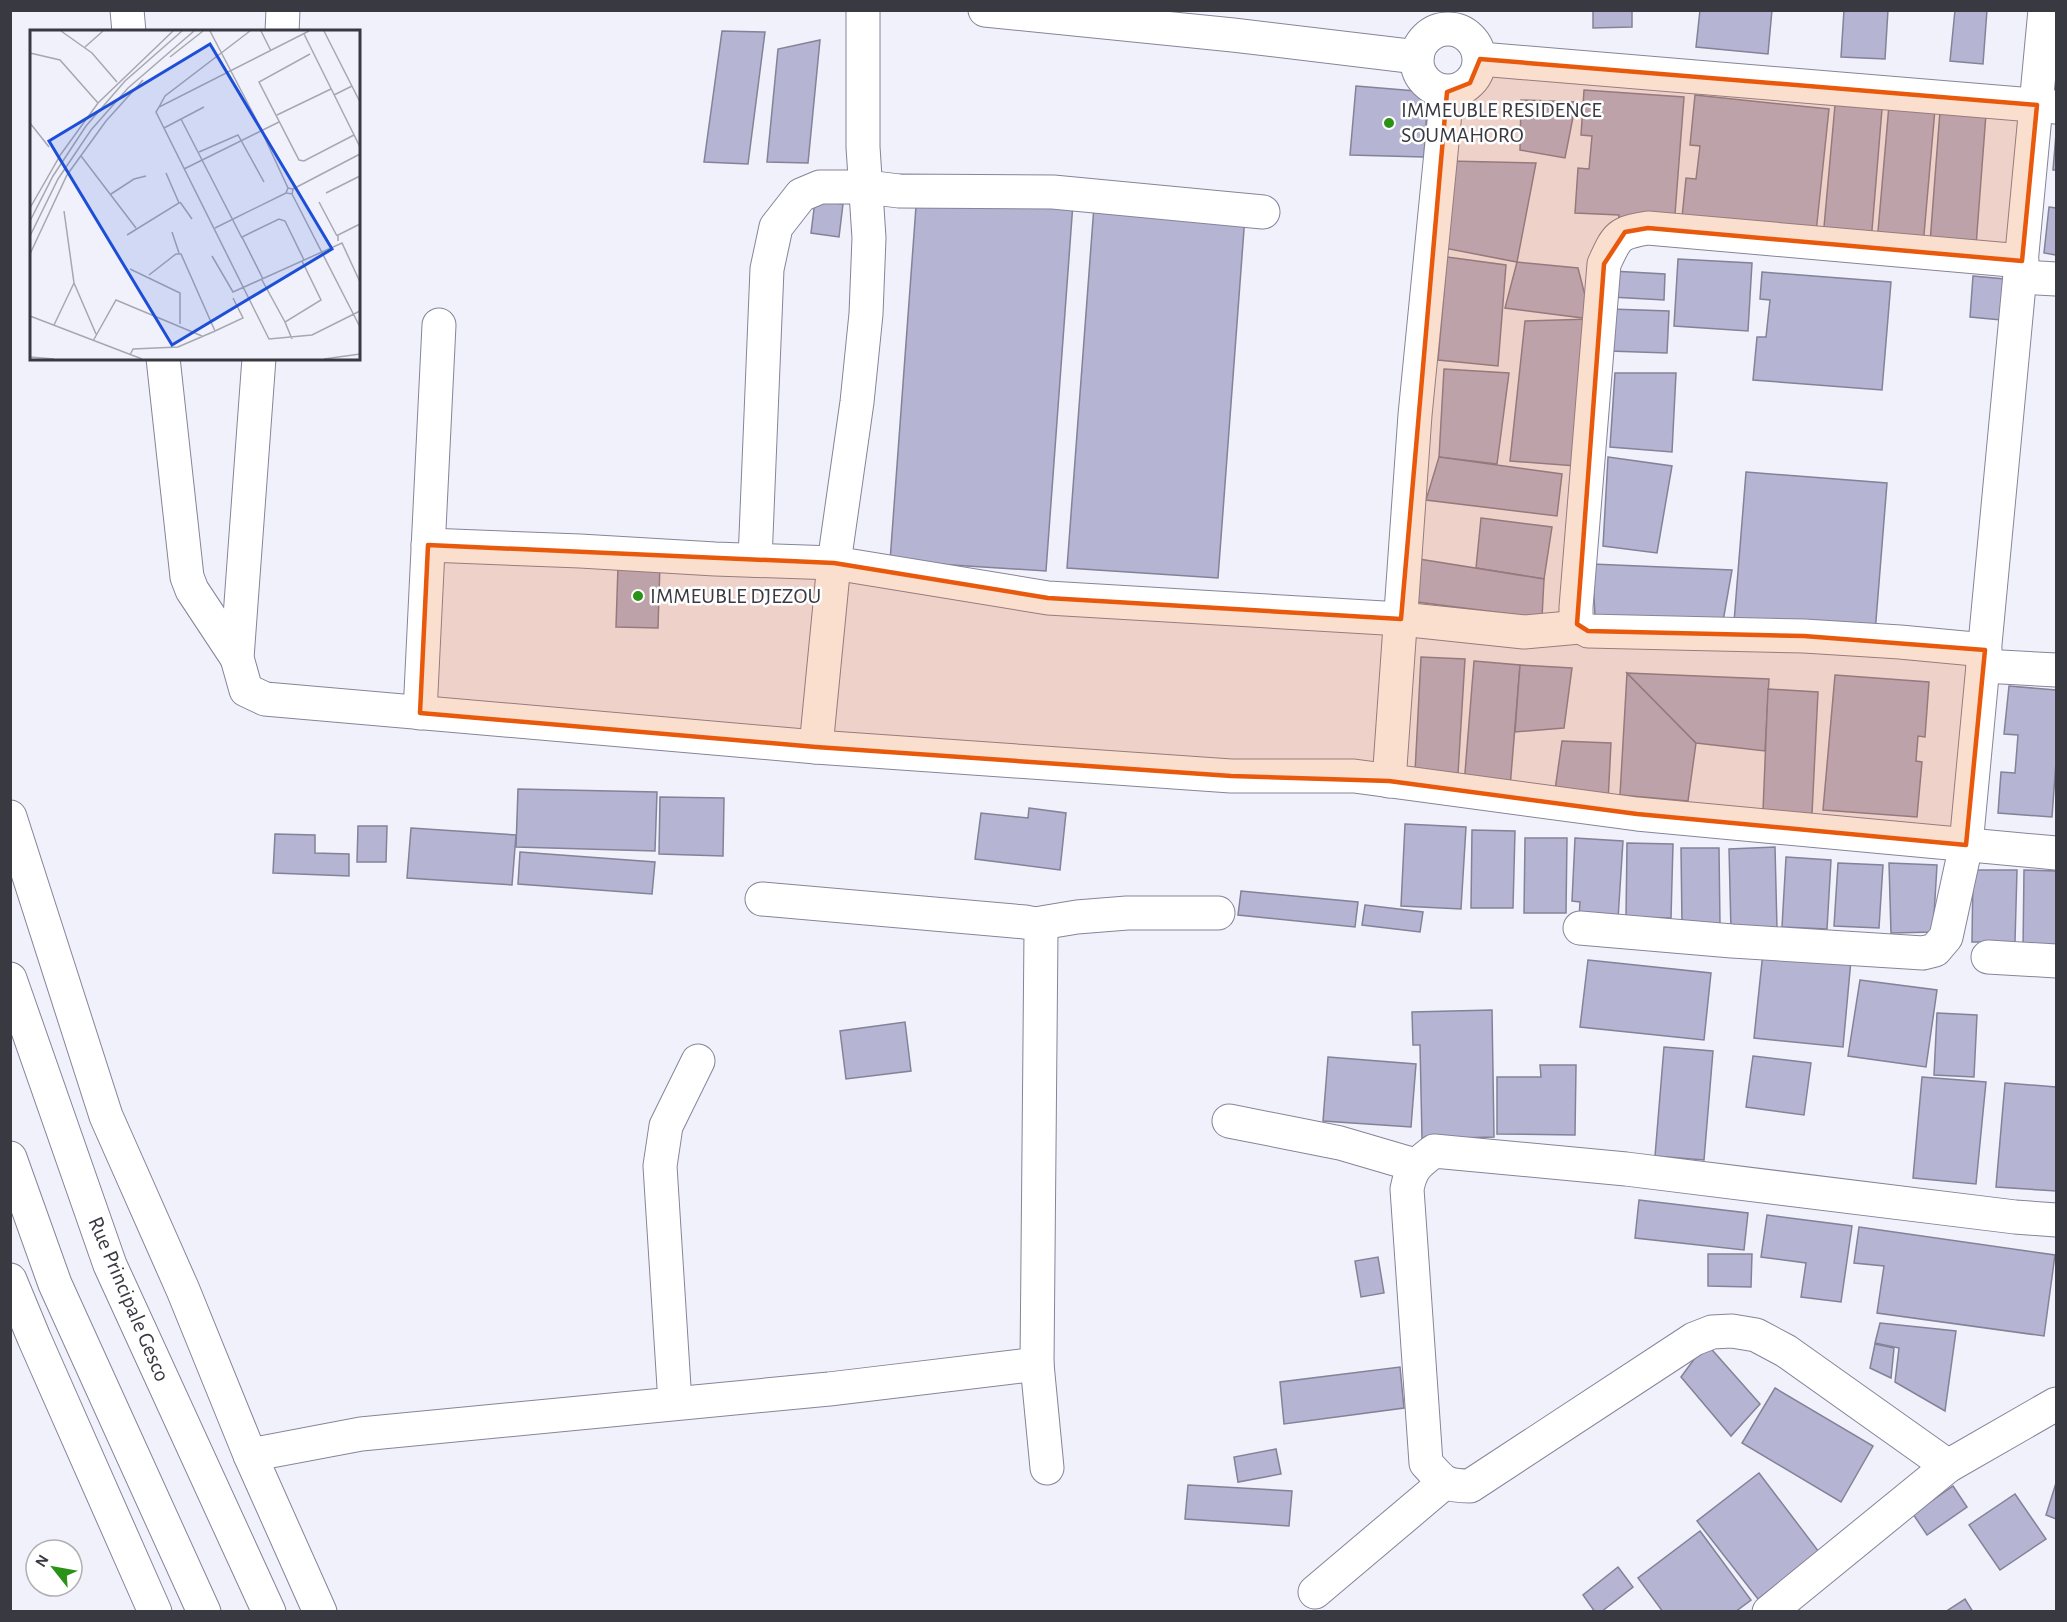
<svg xmlns="http://www.w3.org/2000/svg" width="2067" height="1622" font-family="'Alegreya Sans',sans-serif">
<style>
.building{fill:#b5b4d3;stroke:#838298;stroke-width:1.5}
.lines{fill:none;stroke-linecap:round;stroke-linejoin:round}
.street-casing{stroke:#85849a;stroke-width:35}
.primary-casing{stroke:#85849a;stroke-width:35}
.street{stroke:#fff;stroke-width:33}
.primary{stroke:#fff;stroke-width:33}
.marked{fill:#e8590c;fill-opacity:0.2;stroke:#e8590c;stroke-width:4.5;stroke-linejoin:round}
.poi-dot{fill:#2a9217;stroke:#fff;stroke-width:2}
.labels{text-anchor:middle;dominant-baseline:central;stroke-width:5;stroke-linejoin:round;paint-order:stroke}
.poi-label{font-size:22px;fill:#393942;stroke:#fff;text-anchor:start}
.street-label{font-size:22px;fill:#393942;stroke:#fff}
.inset-road{fill:none;stroke:#a7a7b1;stroke-width:1.5}
.view{fill:#1d4ed8;fill-opacity:0.15;stroke:#1d4ed8;stroke-width:3}
.inset-edge{fill:none;stroke:#393942;stroke-width:3}
</style>
<rect width="100%" height="100%" fill="#f1f1fb"/>
<g class="building">
<polygon points="1593,10 1632,10 1632,27 1593,28"/>
<polygon points="1700,10 1772,10 1768,54 1696,47"/>
<polygon points="1844,10 1888,10 1885,59 1841,57"/>
<polygon points="1955,10 1987,10 1983,64 1950,61"/>
<polygon points="722,31 765,32 748,164 704,162"/>
<polygon points="820,40 808,163 767,162 778,49"/>
<polygon points="1356,86 1428,92 1424,157 1350,155"/>
<polygon points="1584,90 1684,97 1674,227 1618,223 1619,215 1575,213 1578,168 1589,169 1592,136 1581,135"/>
<polygon points="1695,95 1829,109 1815,242 1681,227 1686,178 1696,179 1700,146 1690,145"/>
<polygon points="1521,100 1576,102 1565,158 1520,150"/>
<polygon points="1835,105 1882,109 1871,242 1823,238"/>
<polygon points="1889,105 1935,109 1923,246 1877,243"/>
<polygon points="1940,111 1986,114 1976,246 1930,243"/>
<polygon points="2056,134 2056,170 2053,170"/>
<polygon points="1449,161 1536,163 1517,262 1444,248"/>
<polygon points="917,193 1073,203 1046,571 890,561"/>
<polygon points="815,201 843,204 839,237 811,233"/>
<polygon points="1094,206 1245,216 1218,578 1067,568"/>
<polygon points="2049,207 2056,208 2056,255 2044,253"/>
<polygon points="1447,257 1506,265 1498,366 1438,360"/>
<polygon points="1678,259 1752,263 1748,331 1674,326"/>
<polygon points="1517,262 1578,268 1591,319 1505,308"/>
<polygon points="1612,271 1665,274 1664,300 1611,297"/>
<polygon points="1762,272 1891,282 1882,390 1753,380 1757,337 1766,337 1770,300 1760,299"/>
<polygon points="1973,276 2005,279 2001,320 1970,317"/>
<polygon points="1610,309 1669,311 1667,353 1609,351"/>
<polygon points="1591,319 1576,466 1510,461 1525,321"/>
<polygon points="1444,369 1509,373 1497,464 1439,457"/>
<polygon points="1615,373 1676,373 1672,452 1610,447"/>
<polygon points="1439,457 1562,474 1557,516 1426,500"/>
<polygon points="1608,457 1672,466 1657,553 1603,546"/>
<polygon points="1746,472 1887,483 1875,633 1734,622"/>
<polygon points="1481,518 1552,527 1544,579 1476,568"/>
<polygon points="1419,559 1544,579 1542,618 1417,602"/>
<polygon points="660,563 658,628 616,627 618,566"/>
<polygon points="1592,564 1732,570 1722,627 1595,615"/>
<polygon points="1421,657 1465,659 1458,774 1415,772"/>
<polygon points="1474,661 1520,665 1510,788 1464,785"/>
<polygon points="1520,665 1572,668 1564,728 1515,732"/>
<polygon points="1627,673 1696,743 1688,801 1620,795"/>
<polygon points="1627,673 1769,679 1765,751 1696,743"/>
<polygon points="1835,675 1929,682 1925,737 1918,736 1916,761 1922,762 1917,817 1823,810"/>
<polygon points="2009,686 2056,690 2056,762 2052,817 1998,813 2001,772 2015,773 2018,735 2004,734"/>
<polygon points="1768,689 1818,692 1812,814 1763,811"/>
<polygon points="1562,741 1611,743 1608,802 1554,797"/>
<polygon points="518,789 657,792 655,851 516,847"/>
<polygon points="660,797 724,798 723,856 659,854"/>
<polygon points="1029,808 1066,813 1060,870 975,859 981,813 1028,818"/>
<polygon points="1405,824 1466,827 1461,909 1401,906"/>
<polygon points="358,826 387,826 386,862 357,862"/>
<polygon points="411,828 516,835 512,885 407,878"/>
<polygon points="1472,830 1515,831 1513,908 1471,908"/>
<polygon points="275,834 315,835 315,853 349,854 349,876 273,873"/>
<polygon points="1525,838 1567,838 1566,913 1524,913"/>
<polygon points="1575,838 1623,841 1618,919 1579,917 1580,902 1572,901"/>
<polygon points="1627,843 1673,844 1671,918 1626,917"/>
<polygon points="1775,847 1777,929 1731,931 1729,849"/>
<polygon points="1681,848 1719,848 1720,925 1682,926"/>
<polygon points="520,852 655,862 652,894 518,884"/>
<polygon points="1786,857 1831,860 1827,929 1782,927"/>
<polygon points="1838,863 1883,865 1879,928 1834,926"/>
<polygon points="1889,863 1937,865 1933,932 1891,933"/>
<polygon points="1973,870 2017,870 2015,942 1972,942"/>
<polygon points="2024,870 2056,871 2056,951 2023,951"/>
<polygon points="1241,891 1358,902 1355,927 1238,915"/>
<polygon points="1365,905 1423,912 1420,932 1362,925"/>
<polygon points="1763,952 1851,960 1843,1047 1754,1038"/>
<polygon points="1588,960 1711,973 1704,1040 1580,1027"/>
<polygon points="1860,980 1937,990 1926,1067 1848,1056"/>
<polygon points="1492,1010 1494,1137 1422,1139 1420,1045 1413,1045 1412,1012"/>
<polygon points="1937,1013 1977,1015 1974,1077 1934,1075"/>
<polygon points="905,1022 911,1071 846,1079 840,1031"/>
<polygon points="1664,1047 1713,1051 1704,1160 1655,1156"/>
<polygon points="1753,1056 1811,1063 1804,1115 1746,1107"/>
<polygon points="1328,1057 1416,1064 1411,1127 1323,1121"/>
<polygon points="1540,1065 1576,1065 1575,1135 1497,1134 1497,1077 1541,1077"/>
<polygon points="1922,1077 1986,1082 1976,1184 1913,1178"/>
<polygon points="2005,1083 2056,1087 2056,1191 1996,1187"/>
<polygon points="1639,1200 1748,1213 1744,1250 1635,1238"/>
<polygon points="1767,1215 1852,1226 1841,1302 1801,1297 1806,1263 1761,1257"/>
<polygon points="1859,1227 2055,1255 2044,1336 1877,1313 1884,1266 1854,1263"/>
<polygon points="1708,1254 1752,1254 1751,1287 1708,1286"/>
<polygon points="1378,1257 1384,1293 1361,1297 1355,1261"/>
<polygon points="1880,1323 1956,1331 1945,1411 1895,1382 1899,1348 1875,1343"/>
<polygon points="1706,1343 1760,1404 1731,1436 1681,1377"/>
<polygon points="1875,1344 1894,1348 1891,1378 1870,1368"/>
<polygon points="1400,1367 1404,1408 1284,1424 1280,1382"/>
<polygon points="1775,1388 1873,1446 1841,1502 1742,1443"/>
<polygon points="1276,1449 1281,1474 1238,1482 1234,1457"/>
<polygon points="1759,1473 1819,1552 1758,1599 1697,1521"/>
<polygon points="2056,1483 2056,1519 2046,1515"/>
<polygon points="1188,1485 1292,1491 1289,1526 1185,1519"/>
<polygon points="1953,1486 1967,1507 1927,1535 1913,1514"/>
<polygon points="2015,1494 2046,1539 2000,1570 1969,1525"/>
<polygon points="1700,1531 1751,1600 1735,1612 1663,1612 1638,1578"/>
<polygon points="1618,1567 1633,1587 1601,1612 1595,1612 1583,1595"/>
<polygon points="1965,1599 1973,1612 1945,1612"/>
</g>
<g class="lines">
<defs>
<g id="street">
<polyline points="127,10 129,32"/>
<polyline points="985,10 1233,35 1417,57"/>
<circle cx="1448" cy="60" r="31"/>
<polyline points="282,32 283,10"/>
<polyline points="1480,59 2056,107"/>
<polyline points="2021,277 2056,279"/>
<polyline points="163,358 187,577 192,590 237,658"/>
<polyline points="259,358 237,658 246,690 265,699 816,747 1231,776 1354,776 1637,814 2056,853"/>
<polyline points="428,545 580,551 715,559 834,563 1048,598 1401,619 1524,632 1580,627"/>
<polyline points="755,560 767,269 776,227 801,195 820,187 866,187 899,191 1053,192 1263,212"/>
<path d="M 1985,650 L 1900,642 L 1804,636 L 1588,631 L 1576,623 L 1576,607 L 1604,264 C 1617,236 1617,233 1648,228 L 2022,261"/>
<polyline points="1983,666 2056,670"/>
<polyline points="420,713 439,325"/>
<polyline points="816,747 834,563 857,402 866,314 869,238 863,147 863,10"/>
<polyline points="1389,781 1415,415 1447,92"/>
<polyline points="10,817 106,1116 183,1290 250,1455 320,1612"/>
<polyline points="762,899 1025,922 1035,924 1041,932 1037,1364 1047,1468"/>
<polyline points="1035,924 1077,917 1127,913 1218,913"/>
<polyline points="1580,928 1732,941 1923,953 1935,950 1946,937 1966,845 2045,10"/>
<polyline points="1988,957 2056,961"/>
<polyline points="1229,1121 1340,1143 1415,1165"/>
<polyline points="10,1280 34,1338 155,1612"/>
<polyline points="675,1403 660,1166 666,1126 698,1061"/>
<polyline points="250,1455 361,1434 829,1389 1037,1364"/>
<path d="M 1948,1466 L 1786,1351 L 1756,1335 L 1732,1331 L 1712,1332 L 1694,1339 L 1470,1486 C 1444,1486 1443,1482 1426,1463 L 1407,1189 C 1411,1168 1417,1164 1434,1151 L 1626,1169 L 2015,1217 L 2056,1220"/>
<polyline points="1315,1592 1444,1483"/>
<polyline points="1769,1612 1948,1466 2056,1404"/>
</g>
<g id="primary">
<polyline points="10,979 110,1265 269,1612"/>
<polyline points="10,1158 55,1284 204,1612"/>
</g>
</defs>
<use href="#street" class="street-casing"/>
<use href="#primary" class="primary-casing"/>
<use href="#street" class="street"/>
<use href="#primary" class="primary"/>
</g>
<path class="marked" d="M 1480,59 L 2037,105 L 2022,261 L 1648,228 L 1625,232 L 1604,264 L 1577,624 L 1588,631 L 1804,636 L 1985,650 L 1966,845 L 1637,814 L 1389,781 L 1231,776 L 816,747 L 420,713 L 428,545 L 834,563 L 1048,598 L 1401,619 L 1447,92 L 1470,83 Z"/>
<g class="poi-dot">
<circle cx="1389" cy="123" r="6"/>
<circle cx="638" cy="596" r="6"/>
</g>
<g class="labels">
<g class="poi-label">
<text x="1401" y="110">IMMEUBLE RESIDENCE<tspan x="1401" dy="25">SOUMAHORO</tspan></text>
<text x="650" y="596">IMMEUBLE DJEZOU</text>
</g>
<g class="street-label">
<text transform="translate(129 1299) rotate(67)">Rue Principale Gesco</text>
</g>
</g>
<g transform="translate(30 30)">
<rect width="330" height="330" fill="#f1f1fb"/>
<path class="inset-road" d="M 31,1 L 62,23 L 87,52M 180,1 L 226,89 L 258,158 L 256,163 L 262,164 L 263,159 L 258,158M 231,1 L 241,21M 279,1 L 129,77 L 126,82 L 239,309 L 282,305 L 330,281M 294,1 L 330,72M 274,4 L 330,117M 55,17 L 73,1M 0,23 L 30,30 L 68,73M 280,24 L 229,52 L 269,130 L 274,131 L 324,105M 140,27 L 173,1M 304,65 L 322,56M 129,77 L 135,66 L 220,1M 247,85 L 301,59M 151,89 L 212,208M 0,93 L 19,117M 134,98 L 174,77M 169,122 L 208,105 L 234,152M 51,126 L 106,198M 154,139 L 249,92M 263,159 L 330,124M 296,163 L 330,146M 81,164 L 104,149 L 116,146M 262,164 L 330,297M 150,172 L 162,189M 289,172 L 307,206M 0,178 L 31,124 L 68,73 L 143,1M 0,191 L 23,146 L 56,96 L 95,51 L 152,1M 185,198 L 256,163M 142,202 L 149,223M 97,205 L 149,173 L 136,143M 0,206 L 28,149 L 61,100 L 98,58 L 164,1M 308,211 L 308,205 L 330,194M 0,224 L 37,145 L 76,91 L 113,50M 182,226 L 203,262 L 312,213 L 330,252M 100,239 L 150,263 L 150,294M 233,249 L 212,207 L 249,189 L 255,191 L 274,230M 232,250 L 255,292M 44,253 L 66,304M 0,286 L 112,329M 24,295 L 44,253 L 34,181M 185,301 L 213,288 L 203,268M 262,309 L 255,292 L 291,270 L 272,231M 63,311 L 86,270 L 172,306M 100,325 L 103,319 L 148,317 L 185,301 L 151,224 L 146,224 L 119,245M 0,327 L 24,329M 294,329 L 330,324"/>
<path class="view" d="M 180,14 L 302,219 L 142,315 L 19,111 Z"/>
<rect width="330" height="330" class="inset-edge"/>
</g>
<rect width="2067" height="1622" fill="none" stroke="#393942" stroke-width="24"/>
<g transform="translate(54 1568) rotate(301)"><circle r="28" fill="#ffffff" stroke="#b0b0b3" stroke-width="1.5"/>
<path d="M0-4.5L10 22L0 15L-10 22Z" fill="#2a9217"/>
<text y="-9" font-size="16" font-weight="bold" text-anchor="middle" fill="#393942">N</text>
</g>
</svg>
